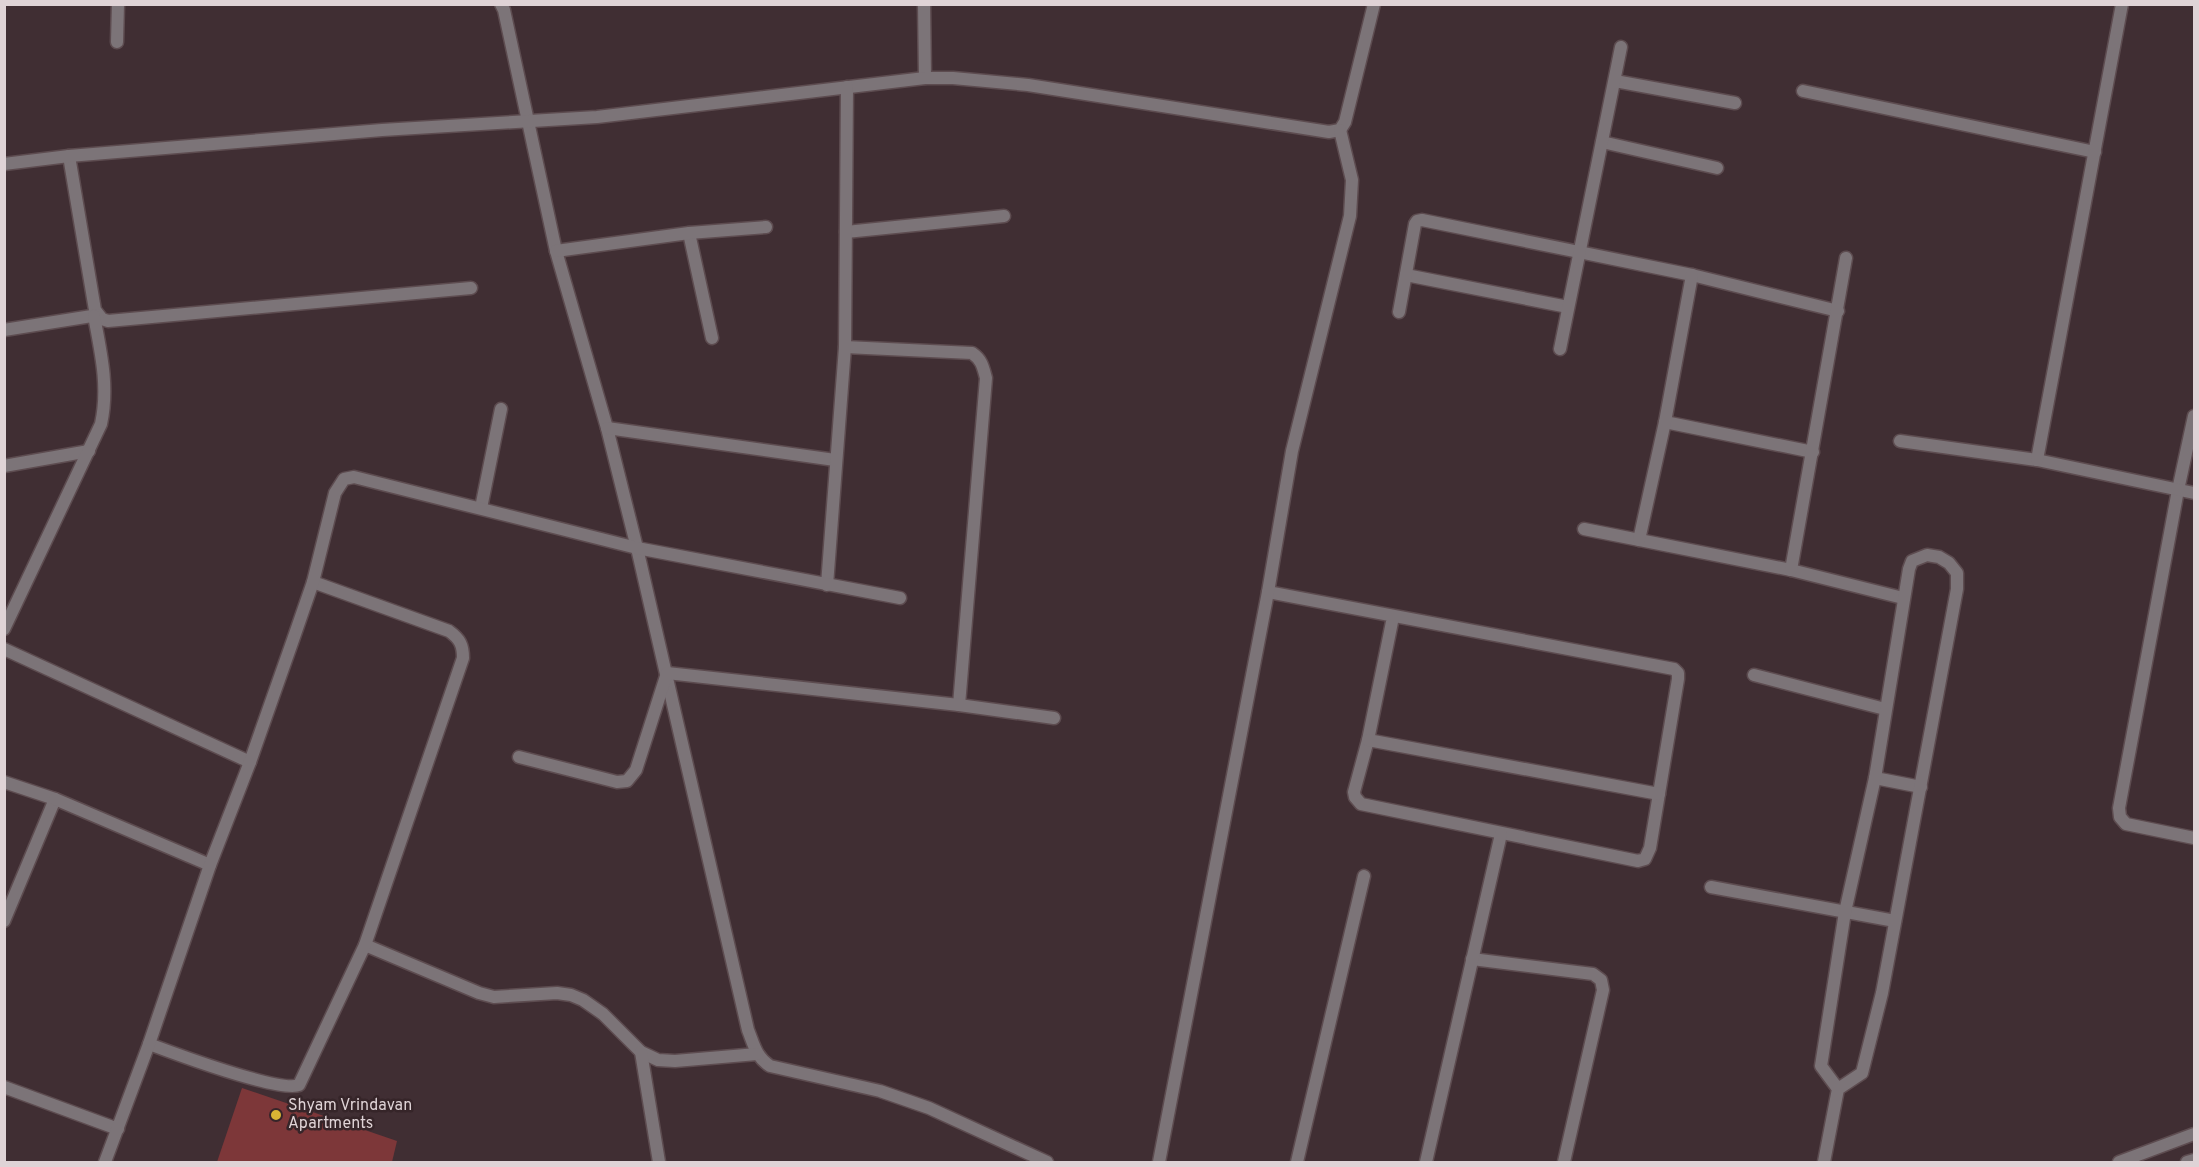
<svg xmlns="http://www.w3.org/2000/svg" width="2199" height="1167" font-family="Overpass,sans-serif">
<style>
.building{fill:#7d3739}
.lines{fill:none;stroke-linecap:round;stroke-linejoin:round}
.minor-casing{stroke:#5d4c50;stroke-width:15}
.minor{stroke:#7c7478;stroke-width:12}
.poi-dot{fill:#d8b434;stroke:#362529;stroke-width:2}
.labels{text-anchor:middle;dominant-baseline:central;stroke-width:5;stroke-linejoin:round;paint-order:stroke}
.poi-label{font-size:16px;fill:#dfd3d6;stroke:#362529;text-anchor:start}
</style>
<rect width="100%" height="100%" fill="#402e33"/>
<polygon class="building" points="242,1088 397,1141 392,1162 217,1162"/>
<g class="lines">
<defs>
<g id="minor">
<path d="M 501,4 L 504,10 L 556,251 L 607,428 L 637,548 L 748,1030 C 754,1045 756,1057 770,1066 L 880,1091 L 929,1108 L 1047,1162"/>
<polyline points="924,4 925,78"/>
<polyline points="117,42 118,4"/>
<polyline points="1615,81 1735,103"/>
<polyline points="1803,91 2095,152"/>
<polyline points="1602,142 1717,168"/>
<polyline points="69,156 95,310 102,319 108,321 471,288"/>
<polyline points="4,164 69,156 382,130 597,117 925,78 953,78 1028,85 1329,132 1340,130 1345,122 1374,4"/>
<polyline points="846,232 1004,216"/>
<polyline points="689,233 712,338"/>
<polyline points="556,251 689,233 766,227"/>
<polyline points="1406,275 1568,307"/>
<polyline points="1399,312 1415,224 1417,221 1422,220 1692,275 1838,311"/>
<polyline points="4,330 98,315"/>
<path d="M 845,347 L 972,353 C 982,360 983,367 986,378 L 959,705"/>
<polyline points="1560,349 1621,47"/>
<polyline points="2194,416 2178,490 2119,808 2120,817 2126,824 2194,838"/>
<polyline points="1665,422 1813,452"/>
<polyline points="607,428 835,460"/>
<polyline points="1900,441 2037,460 2194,493"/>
<polyline points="2037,460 2122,4"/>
<polyline points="4,466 89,451"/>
<polyline points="481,508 501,409"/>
<polyline points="1584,529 1791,570 1903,598"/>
<polyline points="1639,540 1665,422 1692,275"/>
<polyline points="1791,570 1846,258"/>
<polyline points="827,585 845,347 847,87"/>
<polyline points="1268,592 1674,669 1678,673 1678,679 1650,848 1645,859 1638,861 1361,804 1355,797 1354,792 1368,740 1393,617"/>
<path d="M 4,629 L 101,424 C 109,387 101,353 94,316"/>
<polyline points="4,649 250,762"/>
<polyline points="1754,675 1885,709"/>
<polyline points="1368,740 1659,794"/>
<polyline points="519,757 617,782 627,781 636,770 667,673 959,705 1054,718"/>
<polyline points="1875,778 1921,787"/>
<polyline points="4,782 55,799 4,921"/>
<polyline points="55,799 210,865"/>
<polyline points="1711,887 1895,921"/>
<polyline points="365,945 479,993 494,997 557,993 571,995 583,1000 603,1014 641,1052 658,1060 675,1061 757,1054"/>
<polyline points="1472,959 1593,974 1601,980 1603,990 1564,1162"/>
<path d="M 149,1044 C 173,1053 280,1093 299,1085 L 365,945 L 463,658 C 463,645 460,639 449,631 L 313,582"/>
<polyline points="641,1052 659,1162"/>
<polyline points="4,1087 118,1129"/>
<polyline points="105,1162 149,1044 210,865 250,762 294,637 313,582 335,493 344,479 354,477 637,548 900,598"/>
<polyline points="1159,1162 1268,592 1292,451 1350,216 1352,180 1340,130"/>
<polyline points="1297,1162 1364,876"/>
<polyline points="1426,1162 1501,834"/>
<polyline points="1824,1162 1838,1089 1862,1073 1882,993 1957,589 1957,573 1949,563 1939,557 1927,555 1912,561 1909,569 1875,778 1845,912 1821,1066 1838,1089"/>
<polyline points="2119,1162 2194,1134"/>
<polyline points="2187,1162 2194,1160"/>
</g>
</defs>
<use href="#minor" class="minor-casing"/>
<use href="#minor" class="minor"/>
</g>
<circle class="poi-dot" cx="276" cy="1115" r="6"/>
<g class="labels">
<g class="poi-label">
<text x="288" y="1106">Shyam Vrindavan<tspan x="288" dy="18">Apartments</tspan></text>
</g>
</g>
<rect width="2199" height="1167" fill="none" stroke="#dfd3d6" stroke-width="12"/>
</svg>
